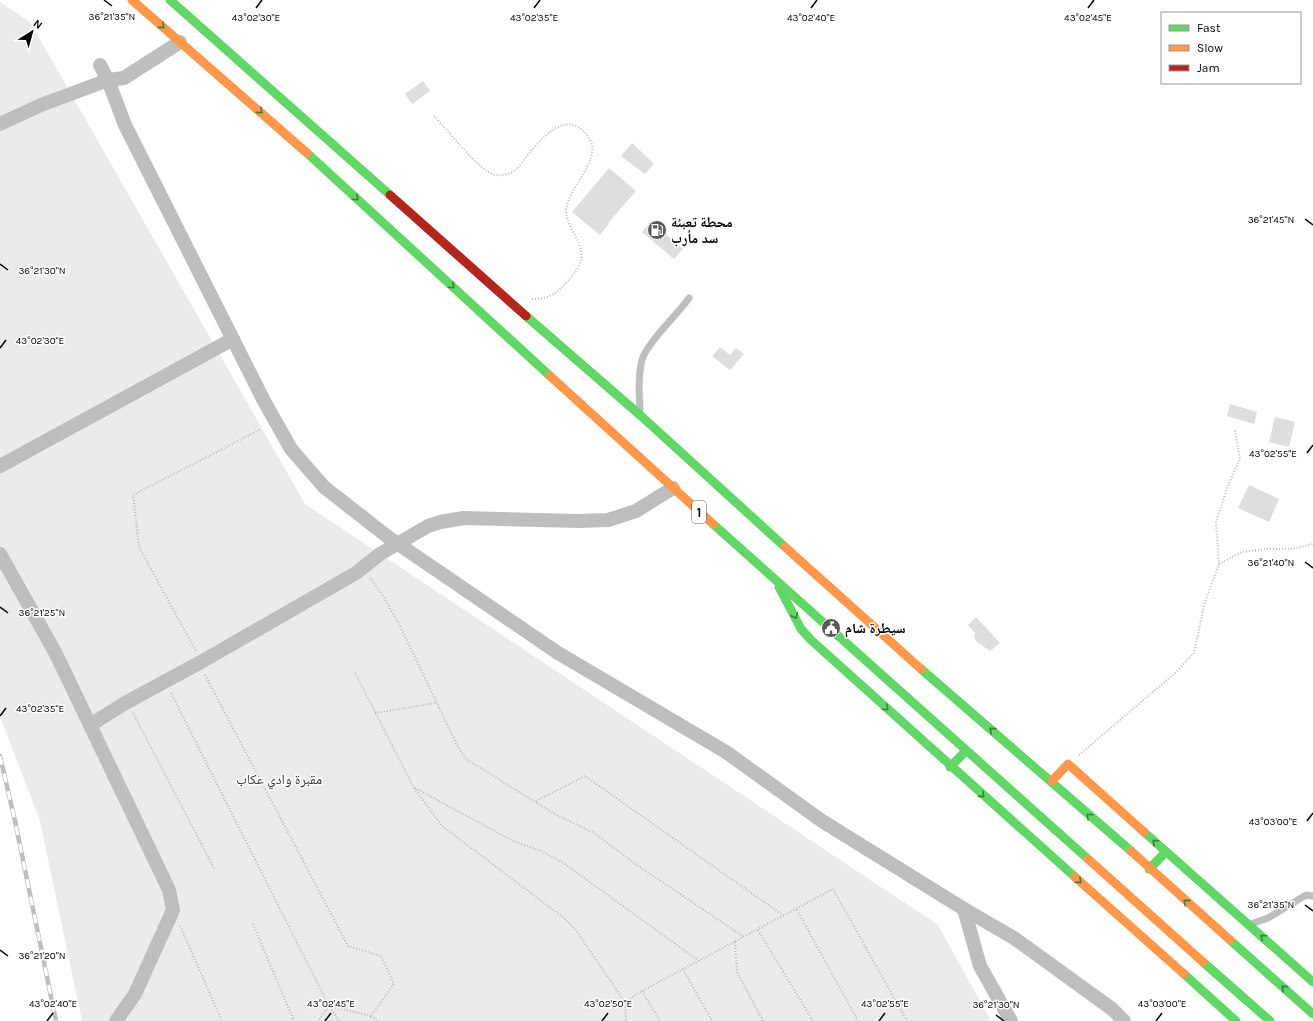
<svg xmlns="http://www.w3.org/2000/svg" width="1313" height="1021" font-family="Karla,'Noto Naskh Arabic',sans-serif">
<style>
.green{fill:#ebebeb}
.building{fill:#dedede}
.lines{fill:none;stroke-linecap:round;stroke-linejoin:round}
.path{stroke:#b9b9b9;stroke-width:2;stroke-dasharray:1 2;stroke-linecap:butt}
.lane{stroke:#bebebe;stroke-width:7}
.street{stroke:#bebebe;stroke-width:14}
.fast{stroke:#63d668;stroke-width:9}
.slow{stroke:#ff974d;stroke-width:9}
.jam{stroke:#b3261e;stroke-width:9}
.rail-casing{stroke:#bebebe;stroke-width:4.5}
.rail{stroke:#fff;stroke-width:3;stroke-dasharray:9;stroke-linecap:butt}
.oneway{stroke:#3b803e}
.ticks{fill:none;stroke:#000;stroke-width:1.5}
.labels{text-anchor:middle;dominant-baseline:central;stroke-width:3;stroke-linejoin:round;paint-order:stroke}
.shield{fill:#fff;stroke:#4c4c4c;stroke-width:1}
.shield-label{font-size:13px;font-weight:bold;fill:#000}
.poi-label{font-size:14px;font-weight:bold;fill:#000;stroke:#fff;text-anchor:start}
.park-label{font-size:14px;fill:#313131;stroke:#fff}
.ticks-label{font-size:10px;text-anchor:middle;fill:#000;stroke:#fff;stroke-width:3;stroke-linejoin:round;paint-order:stroke}
</style>
<rect width="100%" height="100%" fill="#fff"/>
<polygon class="green" points="0,2 30,22 305,504 938,925 991,1021 82,1021 40,821 0,716"/>
<g class="building">
<polygon points="423,81 430,91 412,104 405,94"/>
<polygon points="632,143 654,164 645,174 621,156"/>
<polygon points="609,168 636,191 608,223 609,224 600,235 572,212"/>
<polygon points="651,221 683,249 674,259 642,232"/>
<polygon points="720,347 730,355 736,348 744,354 730,370 712,356"/>
<polygon points="1230,404 1257,412 1254,424 1227,416"/>
<polygon points="1275,417 1295,422 1289,447 1269,442"/>
<polygon points="1249,485 1279,499 1269,522 1238,508"/>
<polygon points="976,617 1000,643 990,651 977,642 974,637 975,633 968,625"/>
</g>
<g class="lines">
<g class="path">
<path d="M 434,116 C 446,128 480,172 495,175 C 503,176 509,174 516,170 C 529,155 559,107 583,131 C 589,136 594,144 592,152 C 589,173 569,189 566,210 C 566,218 569,223 572,230 C 587,255 584,264 564,285 C 557,294 544,300 532,299"/>
<polyline points="1219,564 1242,552 1267,549 1291,549 1313,544"/>
<polyline points="370,578 382,594 402,630 457,745 466,759 553,813 594,833 634,863 744,937"/>
<polyline points="196,651 139,547 133,495 261,429"/>
<polyline points="355,673 414,788 442,826 564,918 575,929 625,1002 626,1021"/>
<polyline points="205,675 348,946 381,956 394,984 371,1016 329,1006"/>
<polyline points="171,693 329,1006 318,1021"/>
<polyline points="133,713 215,870"/>
<polyline points="375,713 436,703"/>
<polyline points="1079,755 1175,673 1194,653 1205,602 1219,564 1216,521 1228,486 1240,459 1235,430"/>
<polyline points="415,788 513,841 541,851 562,862 699,961"/>
<polyline points="536,801 585,776 784,916"/>
<polyline points="797,910 858,1021"/>
<polyline points="253,924 294,1021"/>
<polyline points="180,926 222,1021"/>
<polyline points="758,930 813,1021"/>
<polyline points="735,942 737,972 763,1021"/>
<polyline points="683,969 712,1021"/>
<polyline points="642,991 660,1021"/>
<polyline points="625,1002 642,991 833,889 907,1021"/>
<polyline points="330,1007 339,1021"/>
<polyline points="371,1016 378,1021"/>
</g>
<g class="lane">
<path d="M 640,409 C 639,393 638,376 642,360 C 646,344 678,314 689,298"/>
<polyline points="1251,924 1268,918 1306,895 1313,896"/>
</g>
<g class="street">
<polyline points="100,65 108,80 125,125 264,401 291,449 324,487 388,537 558,653 726,752 822,821 964,909 1014,938 1112,1009 1124,1021"/>
<polyline points="0,124 41,105 108,80 124,78 180,42"/>
<polyline points="0,466 233,339"/>
<polyline points="0,554 56,654 169,890 173,910 135,994 116,1021"/>
<polyline points="90,725 127,702 201,662 356,573 380,554 428,526 440,522 464,518 579,521 608,520 636,511 673,488"/>
<polyline points="964,909 980,966 1011,1021"/>
</g>
<g class="fast">
<polyline points="170,0 390,195"/>
<polyline points="307,153 550,376"/>
<polyline points="526,316 640,415 785,547"/>
<polyline points="713,524 1088,859"/>
<polyline points="779,587 801,629 811,640 1075,877"/>
<polyline points="921,669 1131,851"/>
<polyline points="950,767 966,751"/>
<polyline points="1144,832 1313,982"/>
<polyline points="1149,869 1166,852"/>
<polyline points="1230,940 1313,1014"/>
<polyline points="1203,962 1270,1021"/>
<polyline points="1184,974 1236,1021"/>
</g>
<g class="slow">
<polyline points="132,0 307,153"/>
<polyline points="550,376 713,524"/>
<polyline points="785,547 921,669"/>
<polyline points="1052,781 1068,764 1144,832"/>
<polyline points="1131,851 1230,940"/>
<polyline points="1088,859 1203,962"/>
<polyline points="1075,877 1184,974"/>
</g>
<polyline class="jam" points="390,195 526,316"/>
<defs>
<polyline id="rail" points="0,756 15,821 56,1021"/>
</defs>
<use href="#rail" class="rail-casing"/>
<use href="#rail" class="rail"/>
</g>
<defs><path id="oneway-chevron" d="M-2-3.5L2.5 0L-2 3.5" fill="none" stroke-width="1.6" stroke-linecap="round" stroke-linejoin="round"/></defs>
<g class="oneway">
<use href="#oneway-chevron" transform="translate(162 26) rotate(41)"/>
<use href="#oneway-chevron" transform="translate(260 111) rotate(41)"/>
<use href="#oneway-chevron" transform="translate(356 198) rotate(43)"/>
<use href="#oneway-chevron" transform="translate(452 286) rotate(43)"/>
<use href="#oneway-chevron" transform="translate(795 616) rotate(65)"/>
<use href="#oneway-chevron" transform="translate(886 708) rotate(42)"/>
<use href="#oneway-chevron" transform="translate(992 730) rotate(-139)"/>
<use href="#oneway-chevron" transform="translate(982 795) rotate(42)"/>
<use href="#oneway-chevron" transform="translate(1089 816) rotate(-137)"/>
<use href="#oneway-chevron" transform="translate(1155 842) rotate(-138)"/>
<use href="#oneway-chevron" transform="translate(1079 881) rotate(42)"/>
<use href="#oneway-chevron" transform="translate(1186 902) rotate(-139)"/>
<use href="#oneway-chevron" transform="translate(1263 937) rotate(-138)"/>
<use href="#oneway-chevron" transform="translate(1284 988) rotate(-139)"/>
</g>
<path class="ticks" d="M 104,0 L 112,6M 256,8 L 262,0M 534,8 L 540,0M 811,8 L 817,0M 1088,8 L 1094,0M 1305,219 L 1313,225M 0,264 L 8,270M 0,348 L 6,340M 1307,453 L 1313,445M 1305,562 L 1313,568M 0,607 L 8,613M 0,716 L 6,708M 1307,821 L 1313,813M 1305,905 L 1313,911M 0,950 L 8,956M 996,1015 L 1004,1021M 47,1021 L 53,1013M 325,1021 L 331,1013M 602,1021 L 608,1013M 879,1021 L 885,1013M 1156,1021 L 1162,1013"/>
<defs>
<symbol id="fuel-disc" viewBox="-11 -11 22 22"><circle r="9.5" fill="#595959" stroke="#fff"/><path d="M-5.5-6h7V0h2V4h1.3V-2.5L3-4.5l.8-.8L6-3V5H2.5V1h-1V6h-7ZM-4.2-4.7v3.2H.2V-4.7Z" fill="#fff"/></symbol>
<symbol id="civic-disc" viewBox="-11 -11 22 22"><circle r="9.5" fill="#595959" stroke="#fff"/><path d="M-.6-6.5H3V-4.5H.6V-3L4-1V1h2V6H-6V1h2V-1L-.6-3ZM-1.2 2.5V6h2.4V2.5Z" fill="#fff"/></symbol>
</defs>
<g fill-rule="evenodd">
<use href="#fuel-disc" x="646" y="219" width="22" height="22"/>
<use href="#civic-disc" x="820" y="617" width="22" height="22"/>
</g>
<g class="labels">
<rect class="shield" x="692" y="501" width="14" height="22" rx="3"/>
<g class="shield-label">
<text x="699" y="512">1</text>
</g>
<g class="poi-label">
<text x="671" y="222">محطة تعبئة<tspan x="671" dy="16">سد مأرب</tspan></text>
<text x="845" y="628">سيطرة شام</text>
</g>
<g class="park-label">
<text x="279" y="779">مقبرة وادي عكاب</text>
</g>
</g>
<g class="ticks-label">
<text x="112" y="20">36°21'35"N</text>
<text x="256" y="21">43°02'30"E</text>
<text x="534" y="21">43°02'35"E</text>
<text x="811" y="21">43°02'40"E</text>
<text x="1088" y="21">43°02'45"E</text>
<text x="1271" y="223">36°21'45"N</text>
<text x="42" y="274">36°21'30"N</text>
<text x="40" y="344">43°02'30"E</text>
<text x="1273" y="457">43°02'55"E</text>
<text x="1271" y="566">36°21'40"N</text>
<text x="42" y="616">36°21'25"N</text>
<text x="40" y="712">43°02'35"E</text>
<text x="1273" y="825">43°03'00"E</text>
<text x="1271" y="908">36°21'35"N</text>
<text x="42" y="959">36°21'20"N</text>
<text x="53" y="1007">43°02'40"E</text>
<text x="331" y="1007">43°02'45"E</text>
<text x="608" y="1007">43°02'50"E</text>
<text x="885" y="1007">43°02'55"E</text>
<text x="1162" y="1007">43°03'00"E</text>
<text x="996" y="1008">36°21'30"N</text>
</g>
<rect x="1161" y="12" width="140" height="72" fill="#ffffff" stroke="#999999"/>
<rect x="1169" y="25" width="20" height="6" fill="#63d668" stroke="#999999"/>
<text x="1197" y="32" font-size="12" fill="#000000">Fast</text>
<rect x="1169" y="45" width="20" height="6" fill="#ff974d" stroke="#999999"/>
<text x="1197" y="52" font-size="12" fill="#000000">Slow</text>
<rect x="1169" y="65" width="20" height="6" fill="#b3261e" stroke="#999999"/>
<text x="1197" y="72" font-size="12" fill="#000000">Jam</text>
<g transform="translate(32 32) rotate(37)" stroke="#ffffff" stroke-width="3" paint-order="stroke">
<path d="M0-3L7 15L0 10L-7 15Z" fill="#000000"/>
<text y="-6" font-size="11" font-weight="bold" text-anchor="middle" fill="#000000">N</text>
</g>
</svg>
